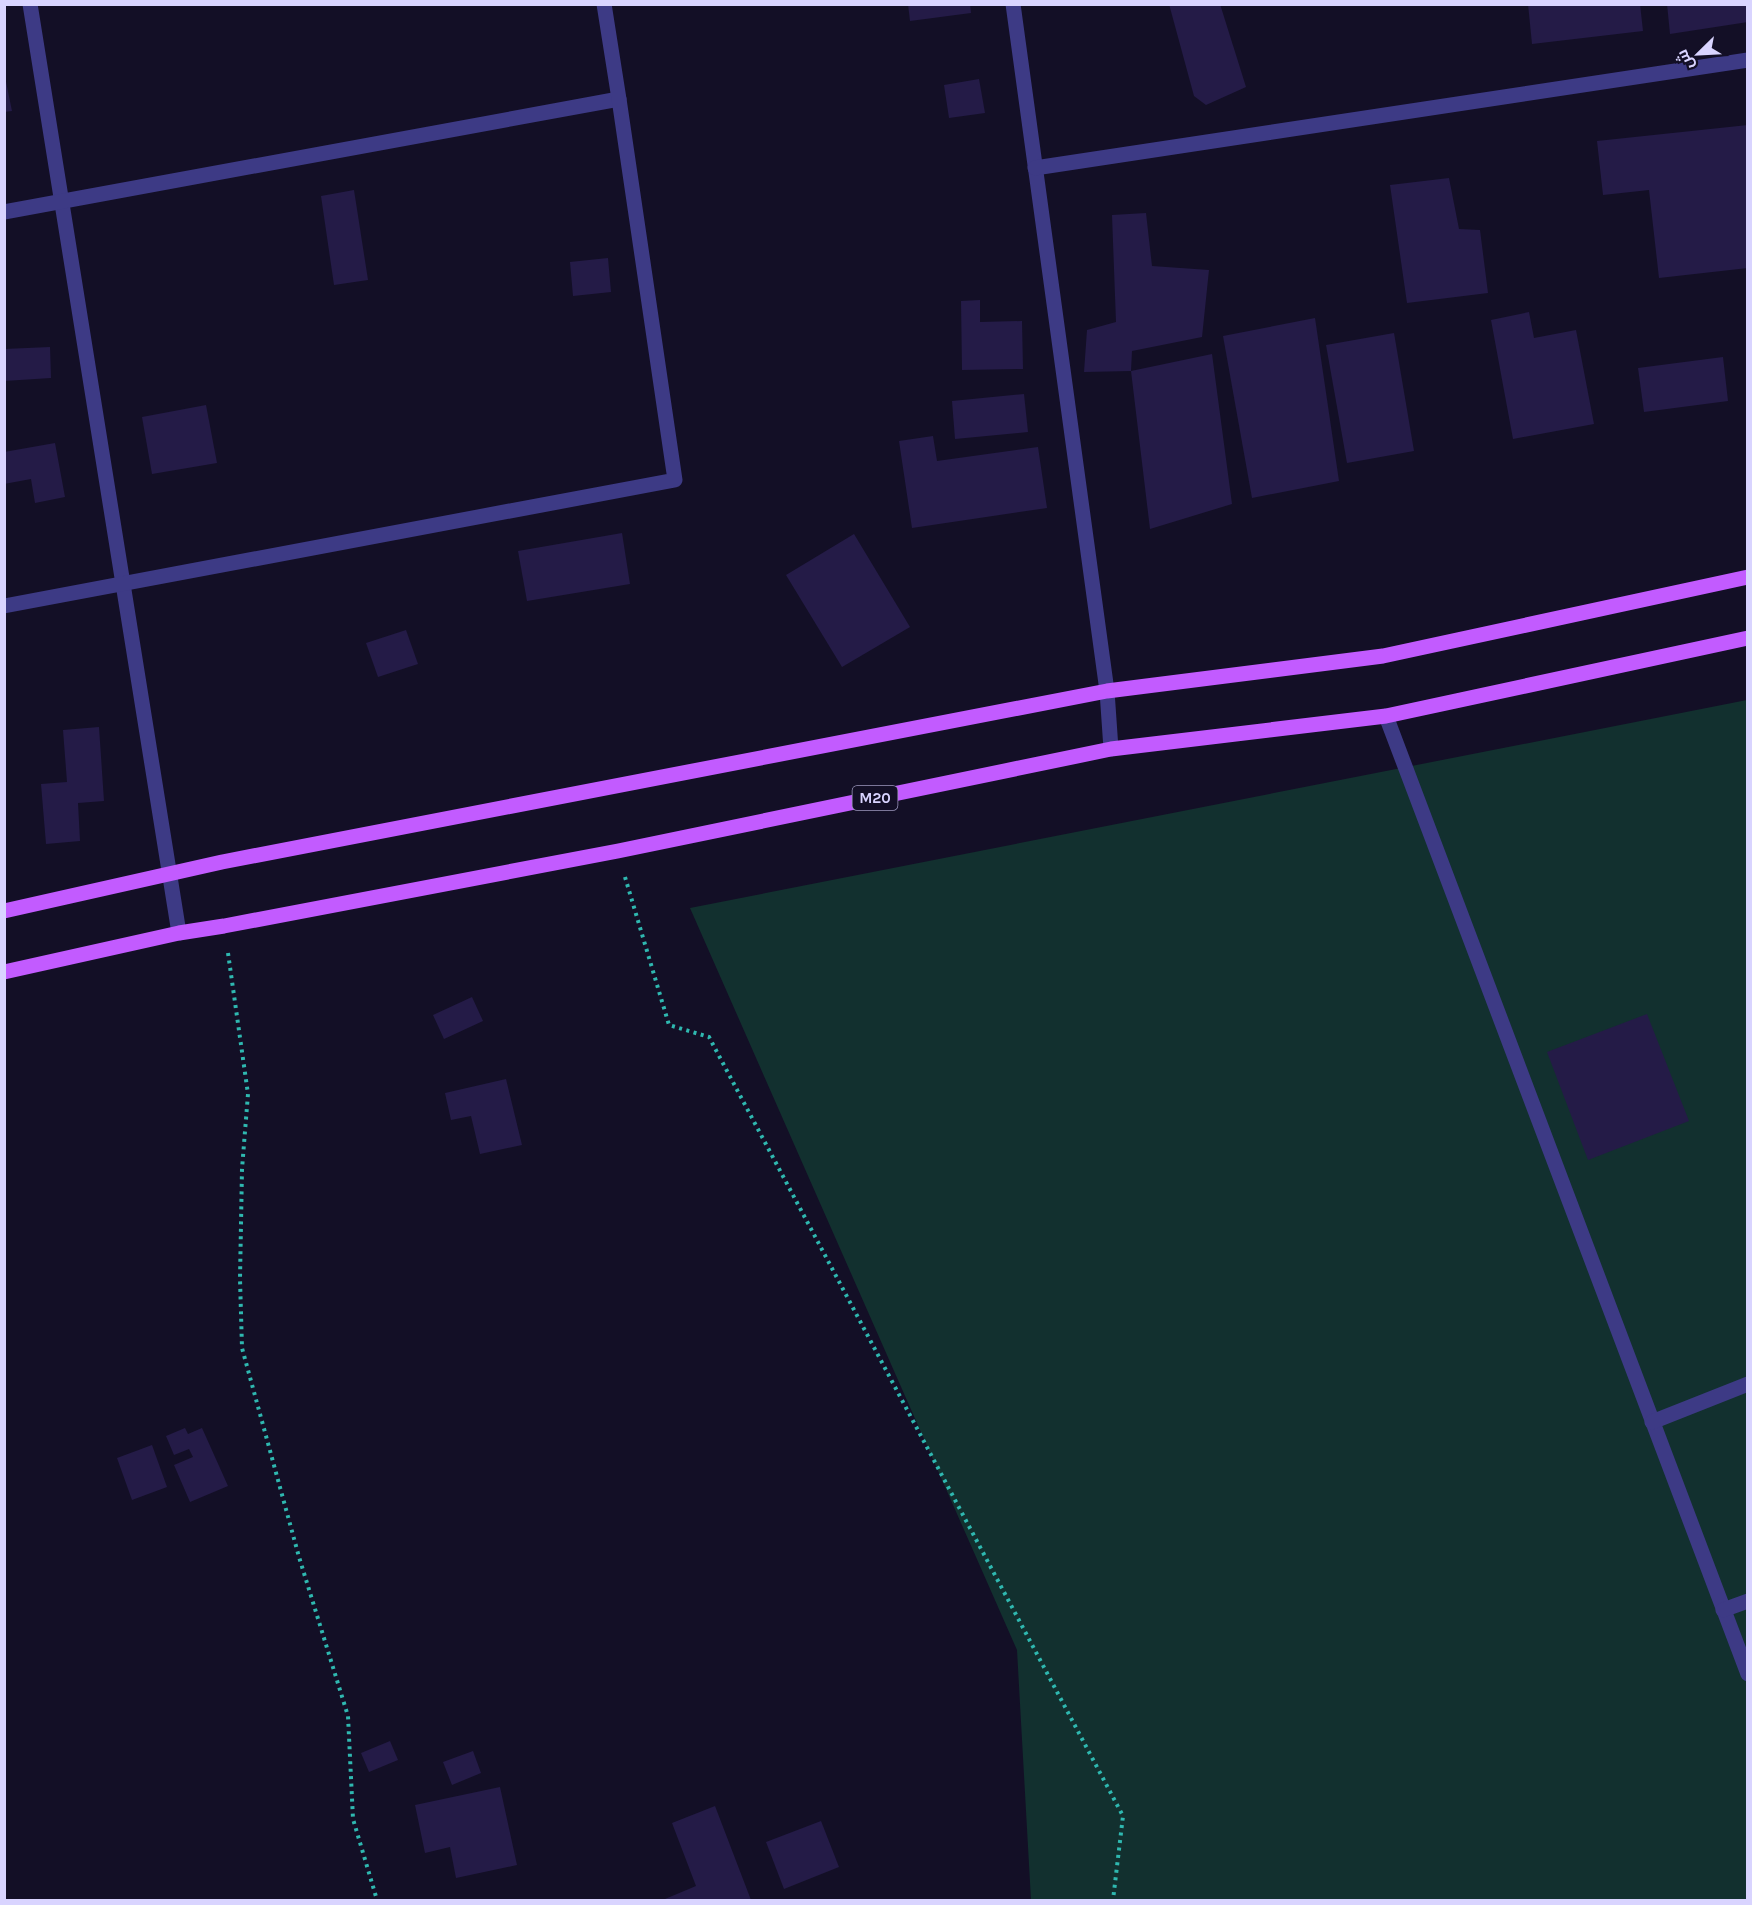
<svg xmlns="http://www.w3.org/2000/svg" width="1752" height="1905" font-family="Karla,Cairo,sans-serif">
<style>
.green{fill:#12302f}
.building{fill:#241b47}
.lines{fill:none;stroke-linecap:round;stroke-linejoin:round}
.path{stroke:#2fb8b0;stroke-width:4;stroke-dasharray:3 4.5;stroke-linecap:butt}
.minor{stroke:#3d3a85;stroke-width:15}
.major{stroke:#c25bff;stroke-width:15}
.labels{text-anchor:middle;dominant-baseline:central;stroke-width:5;stroke-linejoin:round;paint-order:stroke}
.shield{fill:#130f26;stroke:#9e99be;stroke-width:1.5}
.shield-label{font-size:15px;font-weight:bold;fill:#d9d4ff}
</style>
<rect width="100%" height="100%" fill="#130f26"/>
<polygon class="green" points="1747,700 1747,1900 1031,1900 1017,1650 690,908"/>
<g class="building">
<polygon points="908,4 970,4 971,13 910,21"/>
<polygon points="1169,4 1220,4 1246,87 1206,105 1194,96"/>
<polygon points="1528,4 1640,4 1643,31 1532,44"/>
<polygon points="1667,4 1748,4 1748,22 1670,34"/>
<polygon points="4,72 12,111 4,112"/>
<polygon points="979,79 985,113 949,118 944,85"/>
<polygon points="1748,125 1748,268 1659,278 1649,190 1603,195 1597,141"/>
<polygon points="1449,178 1459,229 1480,230 1488,293 1407,303 1390,185"/>
<polygon points="354,190 368,280 334,285 321,196"/>
<polygon points="1146,213 1152,266 1209,270 1202,337 1132,351 1131,371 1212,354 1232,504 1150,529 1131,371 1084,372 1087,330 1116,322 1112,215"/>
<polygon points="608,258 611,292 573,296 570,262"/>
<polygon points="980,300 980,322 1022,321 1023,369 962,370 961,301"/>
<polygon points="1529,312 1534,338 1576,330 1594,424 1513,439 1491,320"/>
<polygon points="1315,318 1339,481 1252,498 1223,336"/>
<polygon points="1394,333 1414,451 1347,463 1326,345"/>
<polygon points="50,347 51,378 4,381 4,349"/>
<polygon points="1723,357 1728,401 1644,412 1638,368"/>
<polygon points="1024,394 1028,432 955,439 952,401"/>
<polygon points="206,405 217,463 152,474 142,417"/>
<polygon points="933,436 937,461 1038,447 1047,508 912,528 899,441"/>
<polygon points="55,443 65,497 35,503 31,479 4,484 4,452"/>
<polygon points="622,533 630,584 527,601 518,551"/>
<polygon points="854,534 910,627 842,667 786,575"/>
<polygon points="406,630 418,664 378,677 366,643"/>
<polygon points="99,727 104,801 78,803 80,841 46,844 41,784 67,782 63,730"/>
<polygon points="472,997 483,1021 444,1039 433,1015"/>
<polygon points="1647,1014 1689,1121 1588,1160 1547,1052"/>
<polygon points="506,1079 522,1145 480,1154 471,1116 451,1120 445,1093"/>
<polygon points="185,1428 188,1434 202,1428 228,1486 190,1502 174,1465 193,1457 189,1449 174,1455 166,1436"/>
<polygon points="152,1445 167,1487 132,1500 117,1458"/>
<polygon points="390,1741 398,1760 369,1772 361,1753"/>
<polygon points="473,1751 481,1773 452,1785 443,1762"/>
<polygon points="500,1787 517,1865 456,1878 450,1847 425,1853 415,1805"/>
<polygon points="715,1806 751,1900 665,1900 665,1899 696,1886 672,1823"/>
<polygon points="821,1821 839,1867 784,1889 766,1842"/>
</g>
<g class="lines">
<g class="path">
<polyline points="625,877 669,1025 709,1037 1123,1816 1113,1900"/>
<polyline points="228,953 248,1094 242,1169 240,1279 242,1348 299,1557 348,1716 353,1819 377,1900"/>
</g>
<g class="minor">
<polyline points="30,4 179,933"/>
<polyline points="1013,4 1107,691 1111,749"/>
<polyline points="1035,168 1748,60"/>
<polyline points="4,212 619,99"/>
<polyline points="4,606 675,480 619,99 604,4"/>
<polyline points="1386,716 1748,1674"/>
<polyline points="1652,1422 1748,1384"/>
<polyline points="1723,1610 1748,1601"/>
</g>
<g class="major">
<polyline points="4,911 222,862 1107,691 1383,656 1748,577"/>
<polyline points="4,972 179,933 224,926 618,851 1111,749 1386,716 1748,638"/>
</g>
</g>
<g class="labels">
<rect class="shield" x="852.5" y="786" width="45" height="24" rx="4.5"/>
<g class="shield-label">
<text x="875" y="798">M20</text>
</g>
</g>
<rect width="1752" height="1905" fill="none" stroke="#d9d4ff" stroke-width="12"/>
<g transform="translate(1698 54) rotate(246)" stroke="#130f26" stroke-width="4.5" paint-order="stroke">
<path d="M0-4.5L10 22L0 15L-10 22Z" fill="#d9d4ff"/>
<text y="-9" font-size="16" font-weight="bold" text-anchor="middle" fill="#d9d4ff">ش</text>
</g>
</svg>
